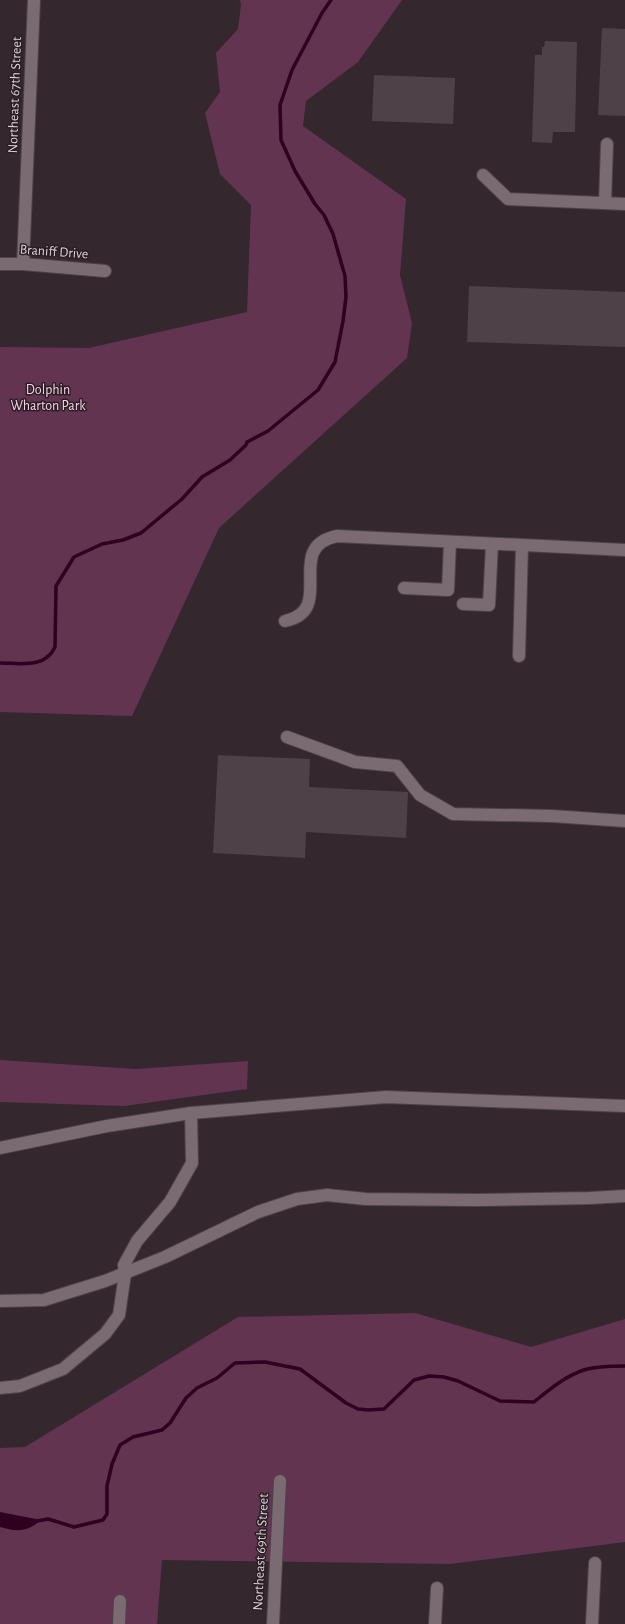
<svg xmlns="http://www.w3.org/2000/svg" width="625" height="1624" font-family="'Alegreya Sans',sans-serif">
<style>
.green{fill:#62344f}
.water{fill:#2f001f}
.lines{fill:none;stroke-linecap:round;stroke-linejoin:round}
.stream{stroke:#2f001f;stroke-width:3.5}
.building{fill:#4e4148}
.minor-casing{stroke:#4d4348;stroke-width:14}
.minor{stroke:#7a6b73;stroke-width:12}
.labels{text-anchor:middle;dominant-baseline:central;stroke-width:3;stroke-linejoin:round;paint-order:stroke}
.street-label{font-size:14px;fill:#dcd3d8;stroke:#2a1e24}
.park-label{font-size:14px;fill:#f7d3e6;stroke:#2a1e24}
</style>
<rect width="100%" height="100%" fill="#34282e"/>
<g class="green">
<polygon points="240,0 402,0 358,62 306,101 303,126 406,199 400,275 412,323 407,358 219,528 132,716 0,712 0,347 89,348 247,312 251,205 220,174 205,113 220,92 216,53 238,29 241,5"/>
<polygon points="0,1060 136,1069 248,1061 247,1089 124,1106 0,1102"/>
<polygon points="415,1313 531,1347 625,1319 625,1542 450,1564 162,1560 157,1624 0,1624 0,1448 25,1447 238,1317"/>
</g>
<path class="water" d="M 0,1512 L 41,1520 C 28,1532 17,1532 0,1527 Z"/>
<g class="lines">
<g class="stream">
<path d="M 0,663 C 20,663 45,669 55,647 L 56,586 L 74,557 L 102,544 L 123,540 L 141,533 L 182,499 L 202,477 L 230,460 L 246,445 L 247,442 L 268,431 L 318,390 L 335,362 L 343,321 L 346,297 L 345,276 L 333,234 L 324,215 L 315,204 L 295,171 L 281,140 L 280,105 L 292,70 L 322,13 L 331,0"/>
<path d="M 37,1521 L 48,1519 L 74,1527 L 103,1520 L 107,1514 L 107,1486 L 112,1464 L 120,1445 L 133,1437 L 162,1430 L 170,1423 L 186,1398 L 197,1388 L 217,1378 L 235,1363 L 265,1362 L 300,1369 L 346,1403 L 358,1409 L 368,1410 L 384,1409 L 414,1380 L 429,1376 L 444,1377 L 458,1381 L 500,1401 L 534,1402 C 549,1390 565,1376 584,1370 C 597,1366 612,1366 625,1366"/>
</g>
</g>
<g class="building">
<polygon points="602,28 625,29 625,116 598,115"/>
<polygon points="545,41 577,42 575,132 553,132 552,143 532,142 535,55 542,55 542,47 544,47"/>
<polygon points="374,75 455,78 453,124 372,121"/>
<polygon points="469,286 625,292 625,347 467,342"/>
<polygon points="218,755 310,759 309,787 408,792 406,838 306,832 305,858 213,853"/>
</g>
<g class="lines">
<defs>
<g id="minor">
<polyline points="483,175 508,199 625,204"/>
<polyline points="605,203 607,144"/>
<polyline points="0,264 23,264 105,271"/>
<polyline points="23,264 34,0"/>
<polyline points="404,588 448,590 450,542"/>
<polyline points="463,604 489,605 492,544"/>
<path d="M 285,621 C 338,610 282,547 337,536 L 625,550"/>
<polyline points="519,656 522,545"/>
<polyline points="287,737 355,762 397,766 420,795 453,814 552,816 625,821"/>
<polyline points="0,1148 107,1126 191,1113 386,1097 625,1106"/>
<polyline points="0,1301 44,1300 105,1281 165,1257 258,1212 297,1199 327,1195 366,1199 476,1200 590,1198 625,1196"/>
<polyline points="0,1388 20,1386 63,1369 105,1334 119,1315 125,1274 124,1265 137,1241 170,1202 192,1163 191,1113"/>
<polyline points="119,1624 120,1601"/>
<polyline points="273,1624 280,1481"/>
<polyline points="435,1624 437,1588"/>
<polyline points="592,1624 595,1563"/>
</g>
</defs>
<use href="#minor" class="minor-casing"/>
<use href="#minor" class="minor"/>
</g>
<g class="labels">
<g class="street-label">
<text transform="translate(15 95) rotate(-88)">Northeast 67th Street</text>
<text transform="translate(54 252) rotate(4)">Braniff Drive</text>
<text transform="translate(261 1552) rotate(-87)">Northeast 69th Street</text>
</g>
<g class="park-label">
<text x="48" y="390">Dolphin<tspan x="48" dy="16">Wharton Park</tspan></text>
</g>
</g>
</svg>
